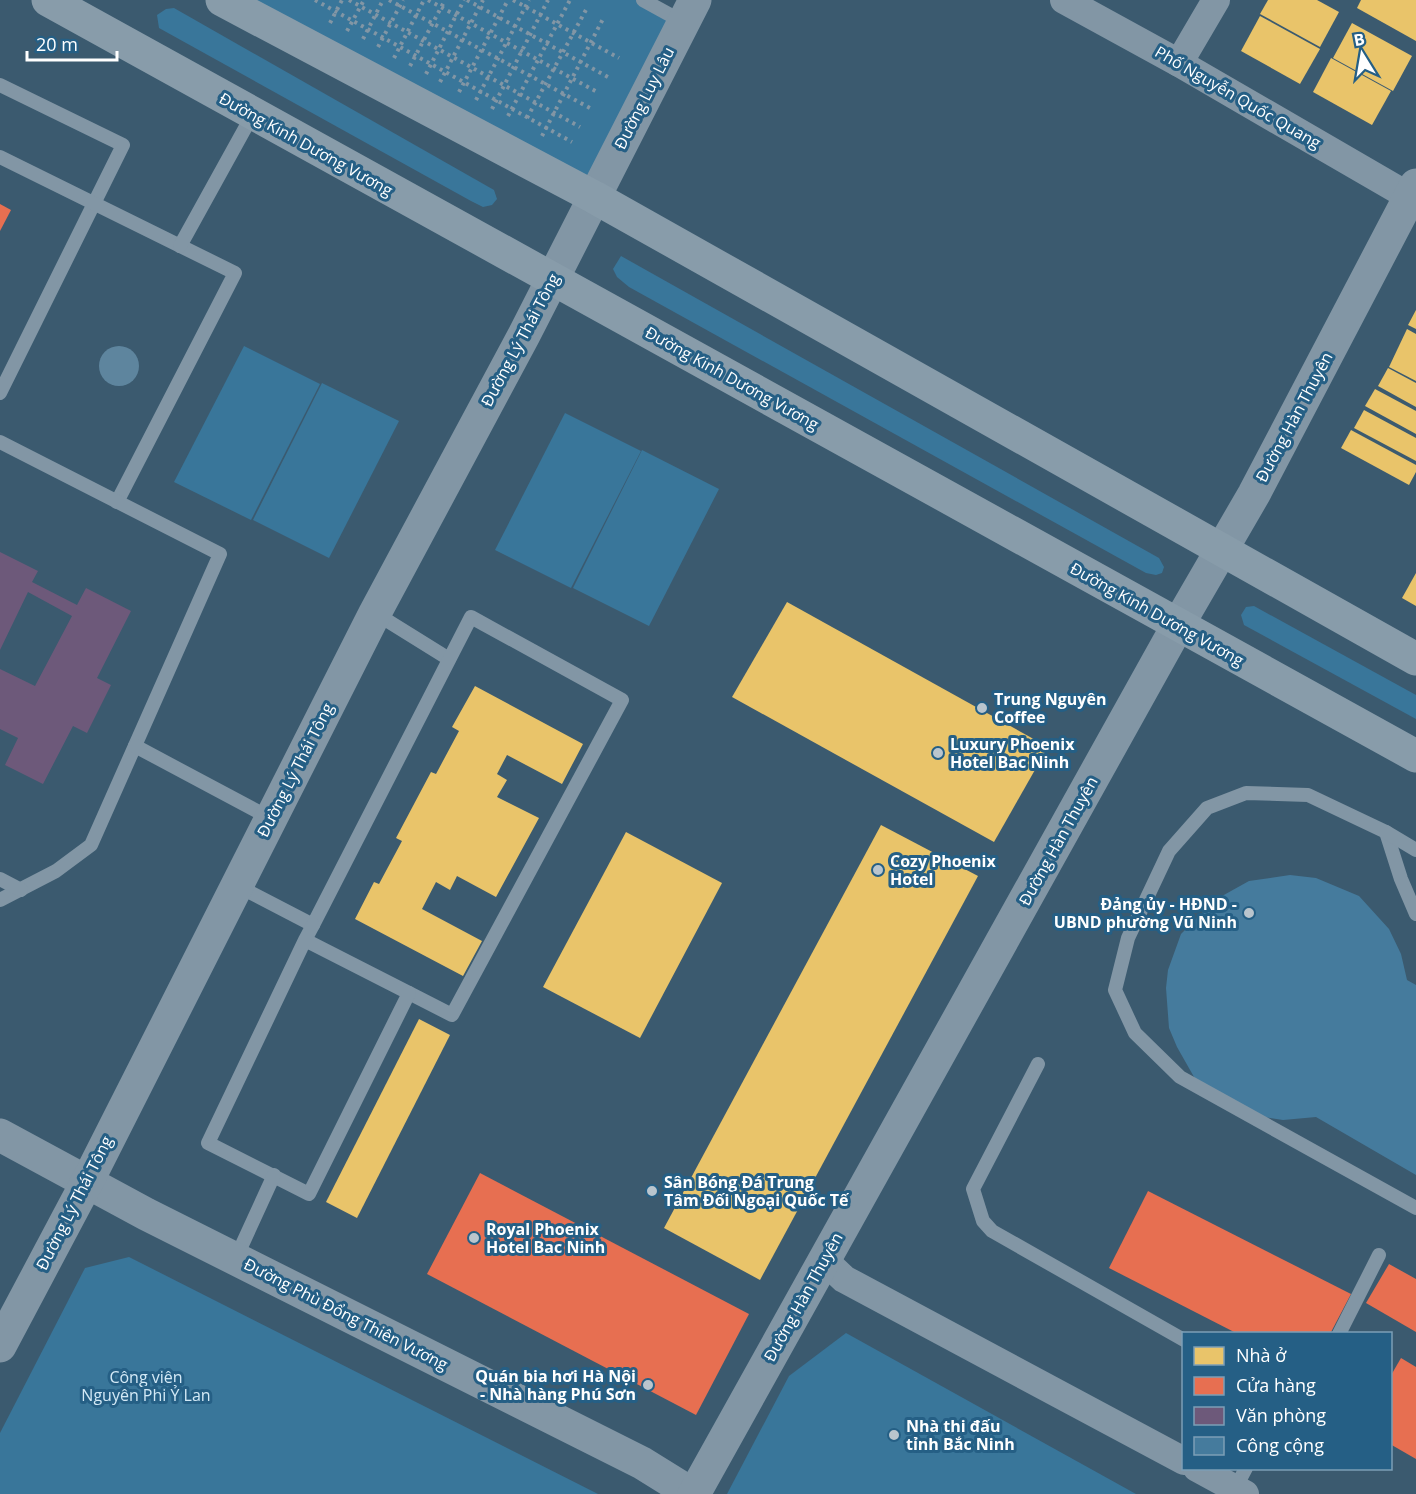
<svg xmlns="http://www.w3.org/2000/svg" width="1416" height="1494" font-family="'Open Sans',sans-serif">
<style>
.green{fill:#39769a}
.water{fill:#5e859e}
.homes{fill:#e9c46a}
.shops{fill:#e76f51}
.offices{fill:#6d597a}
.public{fill:#457b9d}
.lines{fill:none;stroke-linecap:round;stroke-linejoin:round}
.path{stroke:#8296a5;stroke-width:4;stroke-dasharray:3 4.5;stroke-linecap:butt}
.service{stroke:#8296a5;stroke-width:14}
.minor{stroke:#8296a5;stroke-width:28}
.tertiary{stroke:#8296a5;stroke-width:33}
.secondary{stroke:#889caa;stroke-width:33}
.poi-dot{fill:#bac5cd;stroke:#255f85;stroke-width:2}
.labels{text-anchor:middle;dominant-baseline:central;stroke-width:6;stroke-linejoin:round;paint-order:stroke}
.street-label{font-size:16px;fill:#fff;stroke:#255f85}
.poi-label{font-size:16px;font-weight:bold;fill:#fff;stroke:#255f85;text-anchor:start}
.park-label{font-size:16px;fill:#d3e9f6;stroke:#255f85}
</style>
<rect width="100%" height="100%" fill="#3b5a6f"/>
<g class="green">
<polygon points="222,0 643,0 683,22 594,197"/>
<polygon points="174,8 494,190 497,199 492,205 483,207 471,201 159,28 157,15 166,9"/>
<polygon points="621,256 1159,558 1164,567 1162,573 1156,575 1146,573 629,287 617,277 613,269"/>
<polygon points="244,346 320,384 251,520 174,482"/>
<polygon points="322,383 399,421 329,558 253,520"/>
<polygon points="565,413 641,451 571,588 495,550"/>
<polygon points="642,450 719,489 649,626 573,588"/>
<polygon points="1254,606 1416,695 1416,719 1244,625 1241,615 1246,607"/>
<polygon points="129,1257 598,1494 0,1494 0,1433 85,1268"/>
<polygon points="846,1333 1136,1494 727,1494 789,1376"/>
</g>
<circle class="water" cx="119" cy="366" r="20"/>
<g class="homes">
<polygon points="1268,0 1317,0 1339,12 1320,47 1260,14"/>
<polygon points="1361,0 1416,0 1416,41 1357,8"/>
<polygon points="1260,16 1320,49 1300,84 1241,51"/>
<polygon points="1352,23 1412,56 1393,91 1333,58"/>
<polygon points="1331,58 1391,91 1372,125 1313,92"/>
<polygon points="1416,310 1416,329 1408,325"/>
<polygon points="1407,329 1416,334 1416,381 1389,367"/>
<polygon points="1388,368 1416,383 1416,407 1378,386"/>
<polygon points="1375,389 1416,411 1416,434 1365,406"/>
<polygon points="1364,410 1416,438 1416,461 1354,428"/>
<polygon points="1351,430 1416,465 1416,472 1409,485 1341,448"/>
<polygon points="1416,573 1416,606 1402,598"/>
<polygon points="787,602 1048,747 994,842 732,697"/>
<polygon points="475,686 583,744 562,784 507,755 497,774 507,780 497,797 539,818 496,897 457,876 450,890 436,882 422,909 482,941 463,976 355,919 374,882 379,884 402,841 396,838 431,772 436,774 459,731 452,727"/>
<polygon points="881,825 978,876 760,1280 664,1228"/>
<polygon points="626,832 722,883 640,1038 543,987"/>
<polygon points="419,1019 450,1035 357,1218 326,1202"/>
</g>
<g class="shops">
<polygon points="0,204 11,210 0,231"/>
<polygon points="480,1173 749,1314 696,1415 427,1274"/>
<polygon points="1148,1191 1351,1294 1330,1334 1238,1334 1109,1268"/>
<polygon points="1389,1264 1416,1279 1416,1332 1366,1303"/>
<polygon points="1401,1358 1416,1367 1416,1459 1390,1444 1390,1377"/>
</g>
<polygon class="offices" points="0,552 38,571 32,582 77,605 86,588 131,611 97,678 111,685 87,733 73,726 43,784 5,765 18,738 0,729 0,669 35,686 72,616 28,592 0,650"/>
<polygon class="public" points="1290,875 1316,878 1359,896 1389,929 1401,954 1407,980 1416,985 1416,1175 1316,1117 1283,1120 1256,1116 1198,1084 1177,1047 1169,1028 1166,988 1168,970 1181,934 1215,900 1231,891 1249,881"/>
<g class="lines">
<g class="path">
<polyline points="315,0 572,142"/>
<polyline points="349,0 580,127"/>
<polyline points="389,0 590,108"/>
<polyline points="428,0 599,93"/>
<polyline points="467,0 608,77"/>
<polyline points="513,0 619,58"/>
<polyline points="330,23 342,0"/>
<polyline points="347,31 364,0"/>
<polyline points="363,39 383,0"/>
<polyline points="378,47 403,0"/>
<polyline points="394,58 424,0"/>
<polyline points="410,66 445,0"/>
<polyline points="426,74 464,0"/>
<polyline points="440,82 483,0"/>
<polyline points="459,92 508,0"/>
<polyline points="476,100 529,0"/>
<polyline points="492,109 548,0"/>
<polyline points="508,116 570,0"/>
<polyline points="527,118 587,8"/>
<polyline points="542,136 604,17"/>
</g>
<g class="service">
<polyline points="643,0 683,22"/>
<polyline points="0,85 123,145 0,393"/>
<polyline points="0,157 235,273 117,502"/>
<polyline points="180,246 253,114"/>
<polyline points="0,442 220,554 91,845 56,871 0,900"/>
<polyline points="375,613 449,659"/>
<polyline points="135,746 270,818"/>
<polyline points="1386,832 1401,879 1416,914"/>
<polyline points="1416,850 1386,832 1308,795 1246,793 1207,808 1169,851 1128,938 1115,990 1135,1033 1180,1077 1416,1208"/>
<polyline points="0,879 21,890"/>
<polyline points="236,885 313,925 471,617 622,700 452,1015 409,993"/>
<polyline points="305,940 409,993 309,1194 208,1143 305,940 313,925"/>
<polyline points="1038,1064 973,1189 983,1221 992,1231 1184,1340"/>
<polyline points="236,1258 274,1175"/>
<polyline points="1339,1334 1379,1255"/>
<polyline points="1235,1489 1246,1468"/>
</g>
<g class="minor">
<polyline points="1064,0 1179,63 1410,197"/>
<polyline points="1179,63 1216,0"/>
<polyline points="824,1260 844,1279 1184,1461"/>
<polyline points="1197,1468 1245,1494"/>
</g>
<g class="tertiary">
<polyline points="0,1135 146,1214 642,1463 692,1494"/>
<polyline points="0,1346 87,1182 375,613 524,335 695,0"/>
<polyline points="694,1494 1178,625 1254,494 1416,185"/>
</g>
<g class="secondary">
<polyline points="48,0 1416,756"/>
<polyline points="222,0 594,197 1416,659"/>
</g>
</g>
<g class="poi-dot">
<circle cx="982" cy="708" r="6"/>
<circle cx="938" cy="753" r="6"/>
<circle cx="878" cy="870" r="6"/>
<circle cx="1249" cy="913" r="6"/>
<circle cx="652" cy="1191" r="6"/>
<circle cx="474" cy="1238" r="6"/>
<circle cx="648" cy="1385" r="6"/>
<circle cx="894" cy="1435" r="6"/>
</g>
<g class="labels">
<g class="street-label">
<text transform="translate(1238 97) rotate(30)">Phố Nguyễn Quốc Quang</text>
<text transform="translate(644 98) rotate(-63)">Đường Luy Lâu</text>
<text transform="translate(306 144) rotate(29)">Đường Kinh Dương Vương</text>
<text transform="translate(520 340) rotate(-62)">Đường Lý Thái Tông</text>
<text transform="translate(732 378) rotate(29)">Đường Kinh Dương Vương</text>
<text transform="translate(1294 417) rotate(-62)">Đường Hàn Thuyên</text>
<text transform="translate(1157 614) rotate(29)">Đường Kinh Dương Vương</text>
<text transform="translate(295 770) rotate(-63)">Đường Lý Thái Tông</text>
<text transform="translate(1058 841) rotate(-61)">Đường Hàn Thuyên</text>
<text transform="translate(74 1203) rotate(-63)">Đường Lý Thái Tông</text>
<text transform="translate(803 1297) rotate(-61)">Đường Hàn Thuyên</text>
<text transform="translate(346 1314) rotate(27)">Đường Phù Đổng Thiên Vương</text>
</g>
<g class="poi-label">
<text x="994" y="699">Trung Nguyên<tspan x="994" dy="18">Coffee</tspan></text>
<text x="950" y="744">Luxury Phoenix<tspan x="950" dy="18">Hotel Bac Ninh</tspan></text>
<text x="890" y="861">Cozy Phoenix<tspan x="890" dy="18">Hotel</tspan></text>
<text x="1237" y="904" text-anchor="end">Đảng ủy - HĐND -<tspan x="1237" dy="18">UBND phường Vũ Ninh</tspan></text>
<text x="664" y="1182">Sân Bóng Đá Trung<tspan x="664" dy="18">Tâm Đối Ngoại Quốc Tế</tspan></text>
<text x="486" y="1229">Royal Phoenix<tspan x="486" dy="18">Hotel Bac Ninh</tspan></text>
<text x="636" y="1376" text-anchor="end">Quán bia hơi Hà Nội<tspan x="636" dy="18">- Nhà hàng Phú Sơn</tspan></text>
<text x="906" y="1426">Nhà thi đấu<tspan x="906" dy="18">tỉnh Bắc Ninh</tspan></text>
</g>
<g class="park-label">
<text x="146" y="1377">Công viên<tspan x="146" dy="18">Nguyên Phi Ỷ Lan</tspan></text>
</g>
</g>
<rect x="1182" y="1332" width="210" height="138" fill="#255f85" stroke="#7c9fb6" stroke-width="1.5"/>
<rect x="1194" y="1347" width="30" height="18" fill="#e9c46a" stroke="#7c9fb6" stroke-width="1.5"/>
<text x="1236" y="1362" font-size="18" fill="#ffffff">Nhà ở</text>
<rect x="1194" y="1377" width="30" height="18" fill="#e76f51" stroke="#7c9fb6" stroke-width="1.5"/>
<text x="1236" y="1392" font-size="18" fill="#ffffff">Cửa hàng</text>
<rect x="1194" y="1407" width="30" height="18" fill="#6d597a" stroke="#7c9fb6" stroke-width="1.5"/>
<text x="1236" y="1422" font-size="18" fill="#ffffff">Văn phòng</text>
<rect x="1194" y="1437" width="30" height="18" fill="#457b9d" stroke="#7c9fb6" stroke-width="1.5"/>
<text x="1236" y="1452" font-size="18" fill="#ffffff">Công cộng</text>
<g transform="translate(1362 54) rotate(349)" stroke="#255f85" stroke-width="4.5" paint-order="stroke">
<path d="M0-4.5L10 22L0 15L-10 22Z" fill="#ffffff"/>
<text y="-9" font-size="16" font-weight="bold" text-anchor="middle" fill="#ffffff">B</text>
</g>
<path d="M27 51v9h90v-9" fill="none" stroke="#ffffff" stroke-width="3"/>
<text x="36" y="51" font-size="18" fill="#ffffff" stroke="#255f85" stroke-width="4.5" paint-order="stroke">20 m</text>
</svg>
